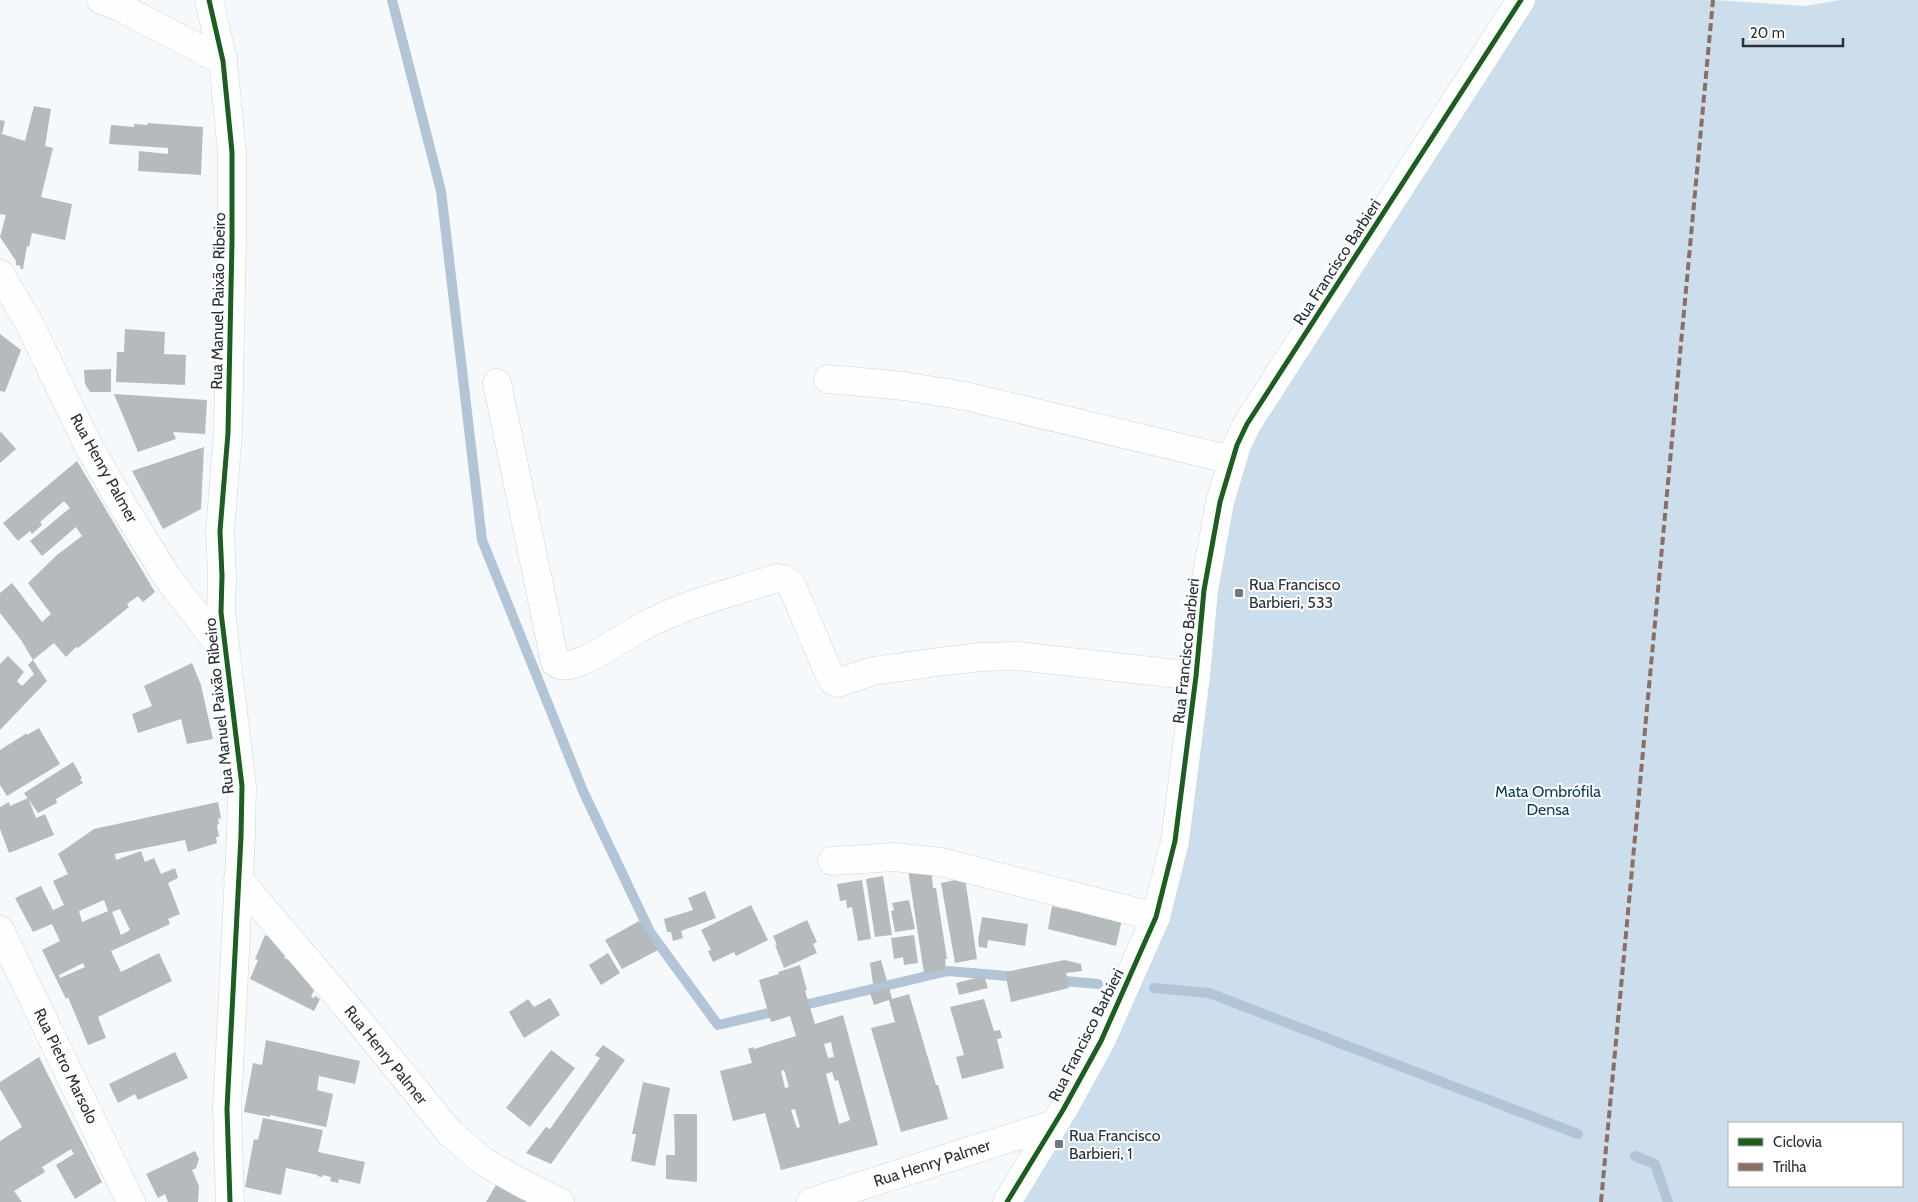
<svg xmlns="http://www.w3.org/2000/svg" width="1918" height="1202" font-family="Cabin,sans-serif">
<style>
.forest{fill:#ccdeeb;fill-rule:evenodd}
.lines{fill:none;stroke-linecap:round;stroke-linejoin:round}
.stream{stroke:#b1c5d6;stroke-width:10}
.building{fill:#b5babd;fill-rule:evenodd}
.minor-casing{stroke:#cfd4d8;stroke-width:29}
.secondary-casing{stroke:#cfd4d8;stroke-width:29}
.minor{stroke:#fefefe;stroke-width:28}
.secondary{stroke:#fefefe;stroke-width:28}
.quiet{stroke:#8d6e63;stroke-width:4;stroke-dasharray:8 4;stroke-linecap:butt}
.cycleway-casing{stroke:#fff;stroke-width:8}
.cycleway{stroke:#1b5e20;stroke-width:5}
.poi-dot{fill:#71787c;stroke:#fff;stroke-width:2}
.labels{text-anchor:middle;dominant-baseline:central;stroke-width:4;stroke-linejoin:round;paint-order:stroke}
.street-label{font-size:16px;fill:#2a3238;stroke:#fff}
.poi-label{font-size:16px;fill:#2a3238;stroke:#fff;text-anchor:start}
.park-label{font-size:16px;fill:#0a3c5c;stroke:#fff}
</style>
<rect width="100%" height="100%" fill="#f6f9fb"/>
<path class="forest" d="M 1515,0 L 1714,0 L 1805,6 L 1840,0 L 1918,0 L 1918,1202 L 1004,1202 L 1161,899 L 1240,440 ZM 1729,1123 L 1902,1123 L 1902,1186 L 1729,1186 Z"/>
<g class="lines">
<g class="stream">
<polyline points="392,0 441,191 482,540 583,791 650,932 718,1025 782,1010"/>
<polyline points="1054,980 1098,984"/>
<polyline points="1154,988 1209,993 1578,1134"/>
<polyline points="796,1007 948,971 1019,977"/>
<polyline points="1635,1156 1655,1164 1668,1202"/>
</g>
</g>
<g class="building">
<polygon points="34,106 51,109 45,146 53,148 41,197 72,204 65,240 32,233 29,247 27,246 23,269 20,269 21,266 16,265 16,261 0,237 6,215 0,214 0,120 5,121 2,134 25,141"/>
<polygon points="147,123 203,127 201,175 138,171 139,151 168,154 168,148 109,144 111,125 134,127 134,124 148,125"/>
<polygon points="125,329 165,332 164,354 186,355 185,385 116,382 117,352 124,352"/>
<polygon points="0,334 21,350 5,392 0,391"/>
<polygon points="111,369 111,392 90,392 85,384 84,370"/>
<polygon points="114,394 207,400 205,434 173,432 176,439 138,452"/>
<polygon points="1,432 16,449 0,463 0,433"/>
<polygon points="204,447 201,509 163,529 132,471"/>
<polygon points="77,461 155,592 143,602 138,596 127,604 129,607 78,648 76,647 66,657 54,643 33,660 21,640 0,613 0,593 12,583 42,622 51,614 28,583 57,555 82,536 76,527 42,556 30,541 70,508 64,501 40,522 42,525 32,534 30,531 18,541 3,523"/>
<polygon points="8,656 24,672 17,681 22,686 34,674 28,665 33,660 47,681 0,730 0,664"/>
<polygon points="192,663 201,685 213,739 187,744 181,719 138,733 132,714 152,706 144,686"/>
<polygon points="39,728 60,764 7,796 0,785 0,750 27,733 27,735"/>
<polygon points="73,762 82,778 80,779 83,783 56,799 57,803 38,813 24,793"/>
<polygon points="28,798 36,818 45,814 54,835 9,853 0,829 0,807 9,802 10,806"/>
<path d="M 218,802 L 221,818 L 218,819 L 219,824 L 217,825 L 219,837 L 216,837 L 217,843 L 188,852 L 185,840 L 115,854 L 116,860 L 141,851 L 145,862 L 154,858 L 161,874 L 175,868 L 178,878 L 168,883 L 180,914 L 168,919 L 170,924 L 168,925 L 111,951 L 121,972 L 159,953 L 172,981 L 98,1017 L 106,1038 L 88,1045 L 68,997 L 66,999 L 42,950 L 60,941 L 52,924 L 33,932 L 15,898 L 41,886 L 53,910 L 64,905 L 53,881 L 68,874 L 58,854 L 94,829 ZM 104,900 L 108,911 L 82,922 L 79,911 ZM 120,909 L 130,930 L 121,935 L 112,912 ZM 83,963 L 85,967 L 60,978 L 59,975 Z"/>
<polygon points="931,867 933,888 936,888 947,959 945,959 946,970 924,973 908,870"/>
<polygon points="883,876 892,935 875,937 866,879"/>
<polygon points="965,878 977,959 955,963 941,883"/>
<polygon points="862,880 871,939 858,941 852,907 847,908 846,900 840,901 837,884"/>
<polygon points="705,891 716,918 681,931 683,938 673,941 671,932 667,932 664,919 693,910 688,898"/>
<polygon points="1067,898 1124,911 1116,946 1048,929 1052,906 1064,909"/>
<polygon points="909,900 915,929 895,932 891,911 894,910 892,903"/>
<polygon points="751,905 768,940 736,956 734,952 713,962 708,951 711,950 701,930"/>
<polygon points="982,917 1028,924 1025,946 988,940 987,948 979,947 978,941"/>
<polygon points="807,920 817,942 813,944 817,953 784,968 775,945 777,945 773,936"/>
<polygon points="639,921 658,950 622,969 605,940"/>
<polygon points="265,935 289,947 284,958 315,973 315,988 311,997 314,998 315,996 320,999 314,1011 250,979 258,960 255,959"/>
<polygon points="914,935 918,963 904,965 903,957 894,959 891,938"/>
<polygon points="608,953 620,973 601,985 589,965"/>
<polygon points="881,960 887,981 873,984 870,963"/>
<polygon points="1065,960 1081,964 1082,971 1066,973 1069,988 1011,1002 1005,972"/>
<path d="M 800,965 L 807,990 L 805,991 L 815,1024 L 843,1015 L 878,1145 L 781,1170 L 765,1113 L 733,1121 L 720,1071 L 752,1063 L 748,1049 L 753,1047 L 754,1049 L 796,1036 L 790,1016 L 771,1022 L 759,980 L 779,974 L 778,972 ZM 831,1042 L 834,1057 L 828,1058 L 824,1044 ZM 784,1070 L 789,1087 L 785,1088 L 781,1071 ZM 832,1072 L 835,1081 L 838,1080 L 850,1120 L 839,1124 L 826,1074 ZM 795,1109 L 800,1127 L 797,1128 L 791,1110 Z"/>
<polygon points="984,976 988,988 959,995 956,983"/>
<polygon points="889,987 892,999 909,994 936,1085 938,1085 948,1119 901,1132 871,1028 895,1022 889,1000 874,1005 870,993"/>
<polygon points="550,998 560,1015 524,1038 509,1012 528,999 534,1007"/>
<polygon points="984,999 994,1031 1000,1030 1002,1038 997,1039 1004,1068 962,1079 956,1057 964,1055 950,1007"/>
<polygon points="266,1040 360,1061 355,1084 319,1076 317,1090 333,1094 326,1127 270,1115 270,1117 244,1112 253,1063 262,1065"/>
<polygon points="603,1045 625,1060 551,1164 526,1153 546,1127 550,1129 600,1058 595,1055"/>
<polygon points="551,1050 575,1068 530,1127 506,1108"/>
<polygon points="175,1052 188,1078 138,1100 135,1094 118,1103 109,1084"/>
<polygon points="39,1057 102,1182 75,1199 56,1165 74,1154 71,1149 42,1167 45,1172 14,1191 22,1202 0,1202 0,1141 22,1127 0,1089 0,1082"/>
<polygon points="643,1082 670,1088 655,1166 631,1161 636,1134 632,1134"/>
<polygon points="674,1114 697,1114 697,1182 666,1179 666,1155 675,1155"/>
<polygon points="263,1118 323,1130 318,1152 365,1162 360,1184 339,1179 338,1183 330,1181 331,1177 323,1175 322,1177 317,1176 318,1175 286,1168 281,1195 245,1187 254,1139 258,1140"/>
<polygon points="195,1151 199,1159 196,1168 192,1170 199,1186 198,1202 168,1202 165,1194 158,1198 146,1174"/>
<polygon points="500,1178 547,1202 486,1202"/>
</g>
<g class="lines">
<defs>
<g id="minor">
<polyline points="101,0 122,8 223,61"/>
<polyline points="209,0 223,61 232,152 232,241 228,433 220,531 222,576 221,612 242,786 241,836 227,1109 230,1202"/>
<polyline points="0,274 29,323 88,445 120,501 167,577 224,651"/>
<polyline points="828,379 904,386 965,396 1232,460"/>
<path d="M 497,383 L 555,662 C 569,677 619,640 633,632 C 679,605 727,594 777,578 L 784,579 L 791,584 L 828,671 L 833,681 L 838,683 L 873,671 L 930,663 L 980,657 L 1017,656 L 1196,676"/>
<polyline points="832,861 894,857 941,862 1156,917"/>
<polyline points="238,879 354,1015 450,1133 484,1162 525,1185 560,1202"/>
<polyline points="811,1202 1054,1124"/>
<polyline points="1007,1202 1063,1110 1101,1041 1156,917 1175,841 1196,676 1204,590 1220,502 1237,445 1247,424 1521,0"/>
</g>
<polyline id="secondary" points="0,930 131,1202"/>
</defs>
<use href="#minor" class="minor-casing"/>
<use href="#secondary" class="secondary-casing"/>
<use href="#minor" class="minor"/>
<use href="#secondary" class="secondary"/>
<polyline class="quiet" points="1601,1202 1713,0"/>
<defs>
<g id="cycleway">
<polyline points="209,0 223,61 232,152 232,241 228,433 220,531 222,576 221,612 242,786 241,836 227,1109 230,1202"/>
<polyline points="1007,1202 1063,1110 1101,1041 1156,917 1175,841 1196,676 1204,590 1220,502 1237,445 1247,424 1521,0"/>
</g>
</defs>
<use href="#cycleway" class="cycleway-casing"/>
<use href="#cycleway" class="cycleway"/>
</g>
<g class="poi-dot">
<rect x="1234" y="588" width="10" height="10" rx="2.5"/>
<rect x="1054" y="1139" width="10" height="10" rx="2.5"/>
</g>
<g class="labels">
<g class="street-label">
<text transform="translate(1337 262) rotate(-57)">Rua Francisco Barbieri</text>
<text transform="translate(218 301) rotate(-89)">Rua Manuel Paixão Ribeiro</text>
<text transform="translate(104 468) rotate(61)">Rua Henry Palmer</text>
<text transform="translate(1186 651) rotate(-84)">Rua Francisco Barbieri</text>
<text transform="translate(219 706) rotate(-96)">Rua Manuel Paixão Ribeiro</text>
<text transform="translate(1086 1035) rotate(-63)">Rua Francisco Barbieri</text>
<text transform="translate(386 1055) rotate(51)">Rua Henry Palmer</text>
<text transform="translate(66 1066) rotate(64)">Rua Pietro Marsolo</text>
<text transform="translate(932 1163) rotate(-18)">Rua Henry Palmer</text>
</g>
<g class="poi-label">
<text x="1249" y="584">Rua Francisco<tspan x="1249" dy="18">Barbieri, 533</tspan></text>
<text x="1069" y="1135">Rua Francisco<tspan x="1069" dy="18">Barbieri, 1</tspan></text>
</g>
<g class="park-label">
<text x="1548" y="791">Mata Ombrófila<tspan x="1548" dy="18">Densa</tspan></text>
</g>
</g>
<rect x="1728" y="1122" width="175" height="65" fill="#ffffff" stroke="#aaadaf"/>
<rect x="1738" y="1138" width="25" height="8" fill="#1b5e20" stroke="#aaadaf"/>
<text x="1773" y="1147" font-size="15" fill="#2a3238">Ciclovia</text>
<rect x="1738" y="1163" width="25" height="8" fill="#8d6e63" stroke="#aaadaf"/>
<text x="1773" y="1172" font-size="15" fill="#2a3238">Trilha</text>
<path d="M1743 38v8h100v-8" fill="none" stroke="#2a3238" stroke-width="2.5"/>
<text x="1750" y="38" font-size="15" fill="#2a3238" stroke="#ffffff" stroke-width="4" paint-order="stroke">20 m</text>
</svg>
